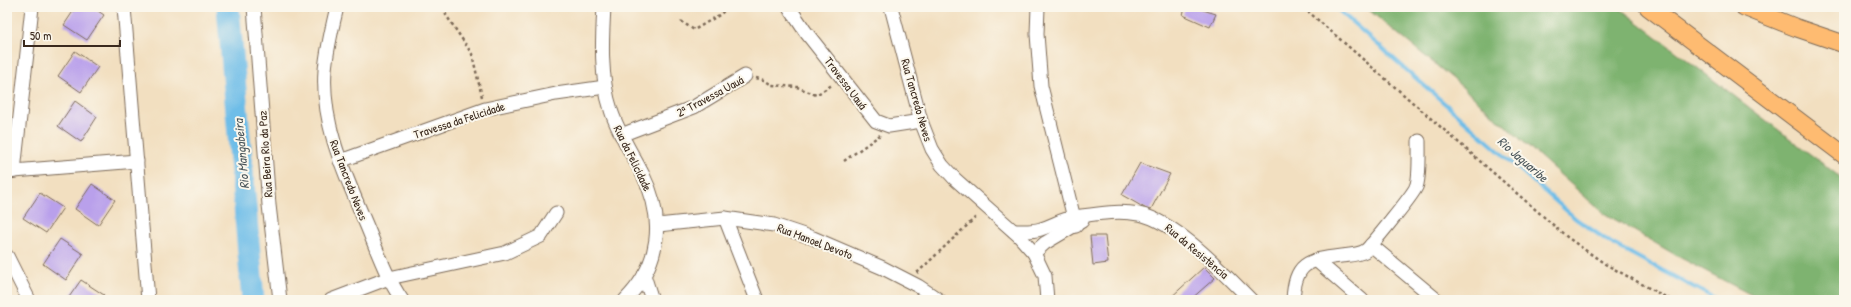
<svg xmlns="http://www.w3.org/2000/svg" width="1851" height="307" font-family="'Patrick Hand',sans-serif">
<style>
.forest{fill:#7eb36f;stroke:#5c6e46}
.lines{fill:none;stroke-linecap:round;stroke-linejoin:round}
.stream{stroke:#6ebde8;stroke-width:4}
.river{stroke:#6ebde8;stroke-width:23}
.building{fill:#b9a0eb}
.minor-casing{stroke:#7b6957;stroke-width:15}
.major-casing{stroke:#7b6957;stroke-width:19}
.path{stroke:#7b6957;stroke-width:2.5;stroke-dasharray:3 3;stroke-linecap:butt}
.minor{stroke:#fff;stroke-width:13}
.major{stroke:#febb71;stroke-width:17}
.labels{text-anchor:middle;dominant-baseline:central;stroke-width:4;stroke-linejoin:round;paint-order:stroke}
.street-label{font-size:12px;fill:#3b2a1e;stroke:#fbf7ec}
.water-label{font-size:13px;font-style:italic;fill:#4a565b;stroke:#fbf7ec}
</style>
<rect width="100%" height="100%" fill="#fbf7ec"/>
<filter id="ink" filterUnits="userSpaceOnUse"><feTurbulence type="fractalNoise" baseFrequency=".025" numOctaves="2"/><feDisplacementMap in="SourceGraphic" scale="8" xChannelSelector="R" yChannelSelector="G"/><feConvolveMatrix kernelMatrix="1 2 1 2 8 2 1 2 1" color-interpolation-filters="sRGB"/></filter>
<filter id="wash" filterUnits="userSpaceOnUse"><feTurbulence type="fractalNoise" baseFrequency=".012" numOctaves="4" result="noise"/><feDisplacementMap in="SourceGraphic" scale="16" xChannelSelector="R" yChannelSelector="G"/><feGaussianBlur stdDeviation="0.9" result="paint"/><feColorMatrix in="noise" values="0 0 0 0 0 0 0 0 0 0 0 0 0 0 0 0 0 1.4 0 .05"/><feComposite in="paint" operator="in"/></filter>
<g filter="url(#wash)">
<rect width="100%" height="100%" fill="#f2dfc0"/>
<polygon class="forest" points="1365,7 1618,7 1844,180 1844,300 1761,300 1679,257 1602,212 1452,78"/>
<g class="lines">
<polyline class="stream" points="1335,7 1576,219 1611,243 1718,300"/>
<polyline class="river" points="228,7 253,300"/>
</g>
<g id="blocks">
<g class="building">
<polygon points="76,7 92,7 104,15 87,40 64,25"/>
<polygon points="1185,7 1193,7 1216,14 1210,27 1183,15"/>
<polygon points="75,51 98,67 81,92 58,76"/>
<polygon points="75,101 97,117 81,142 58,126"/>
<polygon points="1140,163 1170,174 1150,211 1122,195"/>
<polygon points="92,184 115,200 98,225 75,209"/>
<polygon points="40,193 63,208 46,233 23,218"/>
<polygon points="1090,236 1105,236 1108,263 1093,265"/>
<polygon points="60,239 83,254 66,280 43,264"/>
<polygon points="1204,267 1215,278 1190,300 1168,300"/>
<polygon points="81,280 104,295 101,300 67,300"/>
</g>
</g>
</g>
<g filter="url(#ink)">
<use href="#blocks" fill-opacity="0" stroke="#7b6957" stroke-width="1"/>
<g class="lines">
<defs>
<g id="minor">
<polyline points="124,7 148,300"/>
<polyline points="254,7 269,205 280,300"/>
<path d="M 337,7 C 332,28 327,48 325,70 C 321,124 345,174 366,224 C 377,250 386,277 402,300"/>
<path d="M 604,7 C 602,40 600,77 611,110 C 618,133 632,153 643,175 C 665,219 661,264 625,300"/>
<polyline points="789,7 805,31 876,121 889,126 921,121"/>
<polyline points="891,7 921,121 932,149 942,165 955,179 1019,236 1034,253 1045,276 1047,300"/>
<polyline points="1038,7 1037,34 1041,86 1076,226"/>
<polyline points="621,135 694,107 745,76"/>
<polyline points="340,161 485,109 556,94 605,87"/>
<polyline points="14,171 137,161"/>
<polyline points="7,173 14,171 32,7"/>
<polyline points="725,218 757,300"/>
<polyline points="658,225 725,218 774,225 813,238 883,268 918,286 939,300"/>
<path d="M 1014,231 C 1023,231 1032,232 1041,229 C 1052,226 1064,218 1075,217 C 1096,214 1117,210 1139,214 C 1177,222 1223,272 1251,300"/>
<polyline points="1371,245 1437,300"/>
<polyline points="1034,253 1045,243 1082,221"/>
<polyline points="7,256 29,300"/>
<polyline points="1316,260 1362,300"/>
<polyline points="644,275 652,300"/>
<polyline points="331,300 389,278 505,253 541,236 556,213"/>
<path d="M 1293,300 C 1295,263 1307,260 1341,256 C 1349,255 1358,255 1365,251 C 1371,247 1414,193 1416,187 C 1420,179 1419,151 1419,141"/>
</g>
<g id="major">
<polyline points="1648,7 1844,155"/>
<polyline points="1744,7 1797,28 1844,44"/>
</g>
</defs>
<use href="#minor" class="minor-casing"/>
<use href="#major" class="major-casing"/>
<g class="path">
<polyline points="445,7 446,15 472,54 482,97"/>
<polyline points="1303,7 1567,237 1605,264 1671,300"/>
<polyline points="681,21 694,30 721,14 727,7"/>
<polyline points="756,78 764,80 772,85 797,87 816,95 832,85"/>
<polyline points="844,161 880,135"/>
<polyline points="917,273 977,216"/>
</g>
<use href="#minor" class="minor"/>
<use href="#major" class="major"/>
</g>
</g>
<g class="labels">
<g class="street-label">
<text transform="translate(846 83) rotate(53)">Travessa Uauá</text>
<text transform="translate(710 96) rotate(-28)">2ª Travessa Uauá</text>
<text transform="translate(917 100) rotate(74)">Rua Tancredo Neves</text>
<text transform="translate(459 120) rotate(-18)">Travessa da Felicidade</text>
<text transform="translate(265 154) rotate(-94)">Rua Beira Rio da Paz</text>
<text transform="translate(633 158) rotate(64)">Rua da Felicidade</text>
<text transform="translate(349 180) rotate(69)">Rua Tancredo Neves</text>
<text transform="translate(815 241) rotate(21)">Rua Manoel Devoto</text>
<text transform="translate(1197 251) rotate(40)">Rua da Resistência</text>
</g>
<g class="water-label">
<text transform="translate(241 154) rotate(-95)">Rio Mangabeira</text>
<text transform="translate(1523 159) rotate(41)">Rio Jaguaribe</text>
</g>
</g>
<rect width="1851" height="307" fill="none" stroke="#fbf7ec" stroke-width="24"/>
<path d="M24 40v6h96v-6" fill="none" stroke="#3b2a1e" stroke-width="2"/>
<text x="30" y="40" font-size="12" fill="#3b2a1e" stroke="#fbf7ec" stroke-width="3" paint-order="stroke">50 m</text>
</svg>
